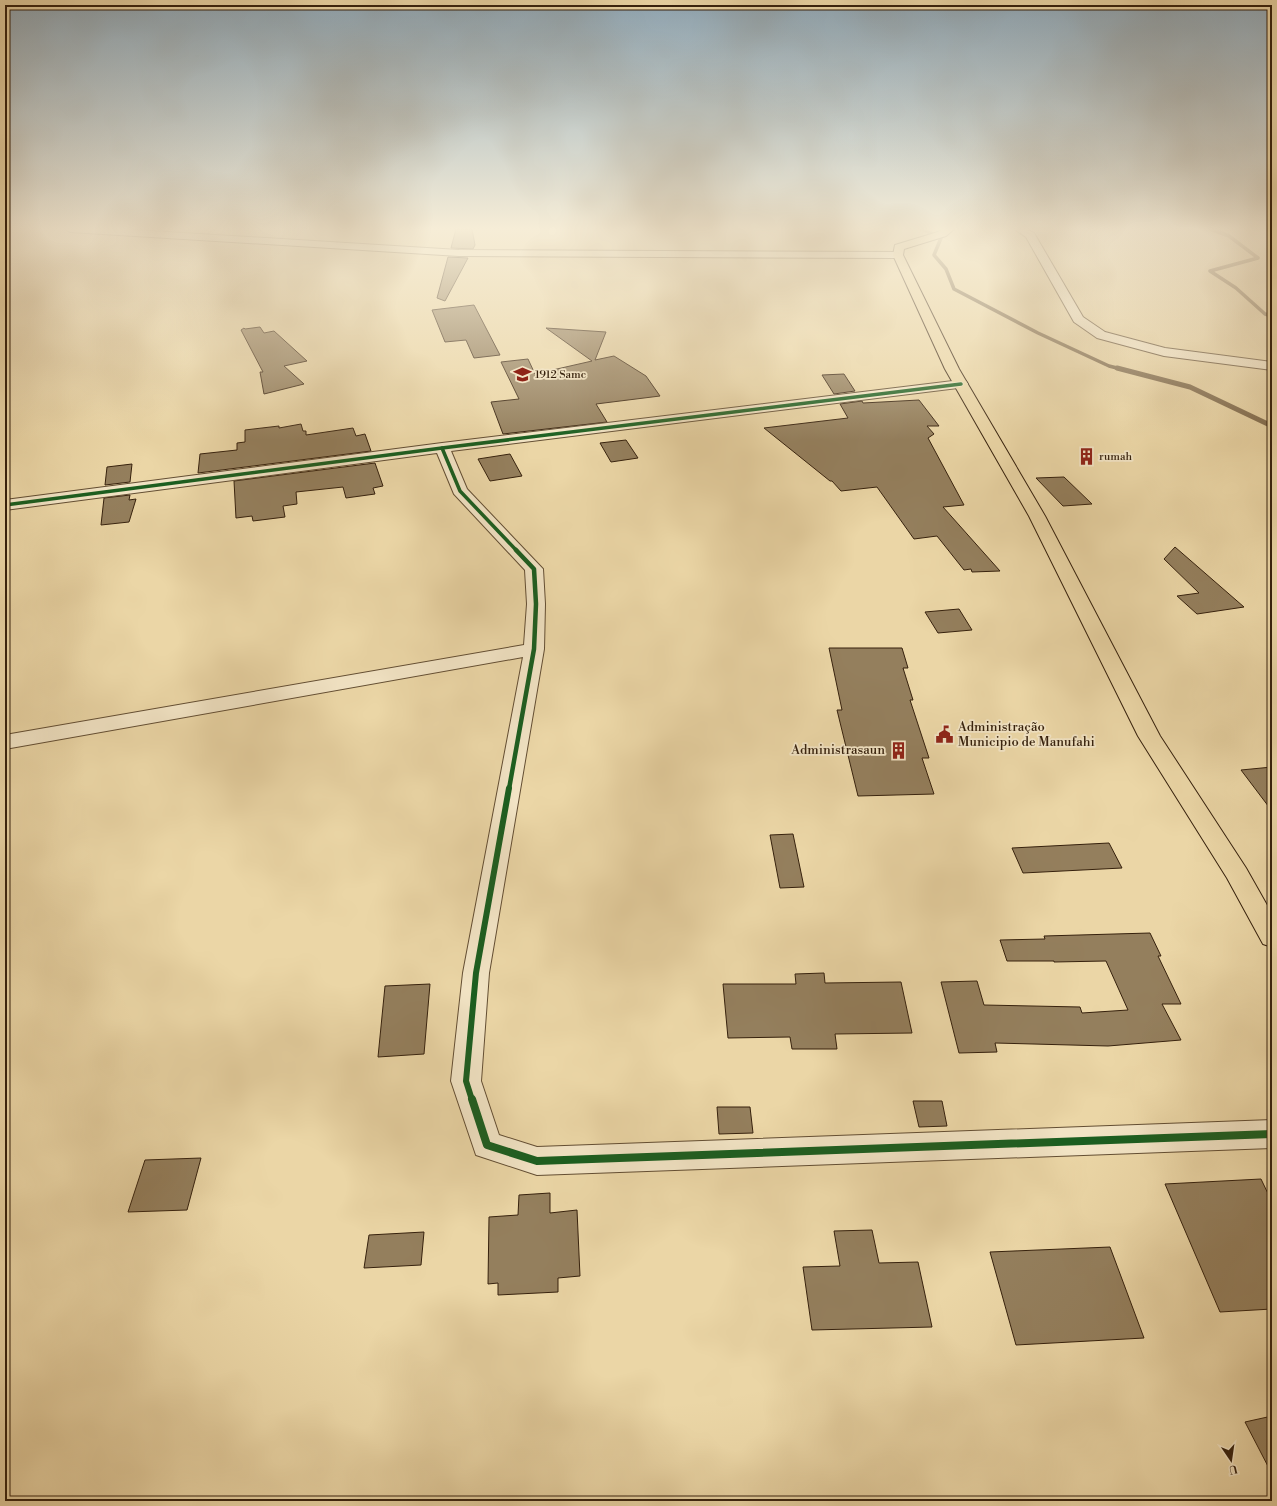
<svg xmlns="http://www.w3.org/2000/svg" width="1277" height="1506" font-family="'Libre Bodoni',serif">
<style>
.lines{fill:none;stroke-linecap:round;stroke-linejoin:round}
.stream-far1{stroke:#7d684a;stroke-width:3.5}
.stream{stroke:#7d684a;stroke-width:5}
.building{fill:#947f5d;stroke:#36210d}
.minor-casing{stroke:#634e33;stroke-width:2}
.primary-casing{stroke:#36210d;stroke-width:2}
.minor{fill:#f2e4c5;fill-rule:evenodd}
.primary{fill:#ebd6a6;fill-rule:evenodd}
.cycleway-far3-casing{stroke:#f2e4c5;stroke-width:5}
.cycleway-far2-casing{stroke:#f2e4c5;stroke-width:7}
.cycleway-far1-casing{stroke:#f2e4c5;stroke-width:8}
.cycleway-casing{stroke:#f2e4c5;stroke-width:10}
.cycleway-far3{stroke:#1b5e20;stroke-width:3.5}
.cycleway-far2{stroke:#1b5e20;stroke-width:4.5}
.cycleway-far1{stroke:#1b5e20;stroke-width:6}
.cycleway{stroke:#1b5e20;stroke-width:8}
.labels{text-anchor:middle;dominant-baseline:central;stroke-width:3.5;stroke-linejoin:round;paint-order:stroke}
.far-poi-label{font-size:11px;fill:#36210d;stroke:#f2e4c5;text-anchor:start}
.poi-label{font-size:13px;fill:#36210d;stroke:#f2e4c5;text-anchor:start}
</style>
<rect width="100%" height="100%" fill="#ebd6a6"/>
<filter id="stains"><feTurbulence type="fractalNoise" baseFrequency=".005" numOctaves="4"/><feColorMatrix values="0 0 0 0 .2 0 0 0 0 .09 0 0 0 0 .02 0 0 0 .5 -.17"/></filter>
<radialGradient id="worn" r=".72"><stop offset=".6" stop-color="#630" stop-opacity="0"/><stop offset="1" stop-color="#630" stop-opacity=".3"/></radialGradient>
<g class="lines">
<g class="stream-far1">
<polyline points="922,229 941,238 934,255 946,269 954,289 1038,333 1109,366 1121,369"/>
<polyline points="1210,229 1229,236 1258,258 1210,271 1236,288 1265,314 1272,316"/>
</g>
<polyline class="stream" points="1117,368 1190,387 1272,426"/>
</g>
<g class="building">
<polygon points="456,229 472,229 475,245 473,249 451,248"/>
<polygon points="448,257 468,258 445,301 437,298"/>
<polygon points="474,305 500,355 474,358 466,340 445,342 432,310"/>
<polygon points="260,327 264,333 274,331 307,361 284,366 304,384 264,394 260,372 263,372 241,330 244,328 245,329"/>
<polygon points="546,328 606,332 595,360 614,356 646,376 660,396 596,404 607,422 503,434 491,402 519,399 501,362 528,359 535,374 592,361"/>
<polygon points="844,374 855,391 834,394 822,375"/>
<polygon points="919,400 939,426 927,426 934,434 928,438 964,505 943,507 1000,571 972,572 971,569 964,570 937,536 914,539 877,487 841,491 832,481 830,481 764,428 848,418 840,404 862,401 863,403"/>
<polygon points="301,424 303,431 306,431 306,435 353,428 356,436 365,434 371,451 198,473 200,454 237,450 237,443 245,442 245,430 279,426 279,428"/>
<polygon points="626,440 638,458 611,462 600,443"/>
<polygon points="510,454 522,476 490,481 478,459"/>
<polygon points="375,463 383,486 373,488 375,494 346,498 343,487 296,492 297,504 283,506 285,517 253,521 252,516 236,518 234,481"/>
<polygon points="132,464 130,482 105,485 107,467"/>
<polygon points="1064,477 1092,504 1063,506 1036,478"/>
<polygon points="130,495 129,500 136,499 129,522 101,525 104,498"/>
<polygon points="1175,547 1244,607 1197,614 1177,596 1199,593 1164,559"/>
<polygon points="959,609 972,630 938,633 925,612"/>
<polygon points="829,648 902,648 908,668 903,668 913,700 910,700 929,758 922,758 934,794 858,796 837,710 842,710"/>
<polygon points="1272,767 1272,811 1241,770"/>
<polygon points="793,834 804,887 780,888 770,835"/>
<polygon points="1109,843 1122,868 1023,873 1012,848"/>
<polygon points="1150,933 1161,956 1158,956 1181,1004 1162,1004 1181,1040 1108,1046 995,1043 997,1052 959,1053 941,982 977,981 984,1005 1080,1007 1082,1013 1128,1010 1106,961 1054,962 1054,961 1007,961 1000,940 1045,939 1044,936"/>
<polygon points="824,973 825,983 901,982 912,1033 835,1034 837,1049 792,1049 790,1037 728,1038 723,984 796,984 795,974"/>
<polygon points="430,984 424,1054 378,1057 385,986"/>
<polygon points="913,1101 942,1101 947,1126 919,1127"/>
<polygon points="717,1107 750,1107 753,1133 719,1134"/>
<polygon points="201,1158 187,1210 128,1212 145,1160"/>
<polygon points="1261,1179 1272,1202 1272,1309 1220,1312 1165,1184"/>
<polygon points="550,1193 550,1213 577,1210 580,1276 558,1278 558,1292 498,1295 498,1283 488,1284 489,1217 518,1215 519,1195"/>
<polygon points="872,1230 879,1263 918,1262 932,1327 812,1330 803,1267 840,1266 834,1231"/>
<polygon points="424,1232 421,1265 364,1268 369,1235"/>
<polygon points="1110,1247 1144,1338 1016,1345 990,1252"/>
<polygon points="1272,1416 1272,1474 1245,1422"/>
</g>
<g class="lines">
<defs>
<g id="minor">
<polygon points="65,229 119,229 459,250 898,252 903,255 898,258 459,256 70,232"/>
<polygon points="1014,229 1026,229 1034,233 1083,317 1105,332 1165,348 1272,362 1272,370 1164,356 1097,338 1074,322 1026,237"/>
<polygon points="961,380 966,381 968,384 966,387 451,451 467,489 543,569 545,604 544,649 489,973 481,1081 499,1135 537,1147 1272,1120 1272,1148 537,1175 476,1155 451,1081 463,973 523,657 5,749 5,735 524,645 527,604 525,570 454,494 437,453 5,510 5,500 442,443"/>
</g>
<polygon id="primary" points="942,229 954,229 946,236 904,249 903,255 959,369 1045,516 1160,736 1246,868 1272,914 1272,947 1263,944 1227,878 1138,736 1029,516 945,369 893,255 895,245 938,232"/>
</defs>
<use href="#minor" class="minor-casing"/>
<use href="#primary" class="primary-casing"/>
<use href="#minor" class="minor"/>
<use href="#primary" class="primary"/>
<defs>
<g id="cycleway-far3">
<polyline points="442,448 460,491 517,551"/>
<polyline points="5,505 442,448 961,384"/>
</g>
<polyline id="cycleway-far2" points="509,789 534,649 536,604 534,569 516,550"/>
<polyline id="cycleway-far1" points="472,1100 466,1081 476,973 509,788"/>
<polyline id="cycleway" points="472,1099 487,1145 537,1161 1272,1134"/>
</defs>
<use href="#cycleway-far3" class="cycleway-far3-casing"/>
<use href="#cycleway-far2" class="cycleway-far2-casing"/>
<use href="#cycleway-far1" class="cycleway-far1-casing"/>
<use href="#cycleway" class="cycleway-casing"/>
<use href="#cycleway-far3" class="cycleway-far3"/>
<use href="#cycleway-far2" class="cycleway-far2"/>
<use href="#cycleway-far1" class="cycleway-far1"/>
<use href="#cycleway" class="cycleway"/>
</g>
<linearGradient id="sky" x2="0" y2="1"><stop stop-color="#90a9b9"/><stop offset="0.52" stop-color="#f6edd7"/><stop offset="1" stop-color="#f6edd7" stop-opacity="0"/></linearGradient>
<rect width="1277" height="440" fill="url(#sky)"/>
<defs>
<symbol id="school-bare" viewBox="-9 -9 18 18"><path d="M0-5L7-2L0 1L-7-2ZM-4 1L0 2.5L4 1V4Q0 6-4 4Z" fill="#8f2418" stroke="#f2e4c5" stroke-width="2.5" paint-order="stroke"/></symbol>
<symbol id="building-bare" viewBox="-9 -9 18 18"><path d="M-4-6H4V6H1V3H-1V6H-4ZM-2.5-4.3h1.7v1.8h-1.7ZM.8-4.3h1.7v1.8H.8ZM-2.5-1h1.7V.8h-1.7ZM.8-1h1.7V.8H.8Z" fill="#8f2418" stroke="#f2e4c5" stroke-width="2.5" paint-order="stroke"/></symbol>
<symbol id="civic-bare" viewBox="-9 -9 18 18"><path d="M-.6-6.5H3V-4.5H.6V-3L4-1V1h2V6H-6V1h2V-1L-.6-3ZM-1.2 2.5V6h2.4V2.5Z" fill="#8f2418" stroke="#f2e4c5" stroke-width="2.5" paint-order="stroke"/></symbol>
</defs>
<g fill-rule="evenodd">
<use href="#school-bare" x="510" y="362" width="25" height="25"/>
<use href="#building-bare" x="1074" y="444" width="25" height="25"/>
<use href="#civic-bare" x="932" y="722" width="25" height="25"/>
<use href="#building-bare" x="886" y="738" width="25" height="25"/>
</g>
<g class="labels">
<g class="far-poi-label">
<text x="535" y="375">1912 Same</text>
<text x="1099" y="457">rumah</text>
</g>
<g class="poi-label">
<text x="958" y="727">Administração<tspan x="958" dy="15">Municipio de Manufahi</tspan></text>
<text x="885" y="750" text-anchor="end">Administrasaun</text>
</g>
</g>
<rect width="1277" height="1506" fill="none" stroke="#ebd6a6" stroke-width="20"/>
<rect x="6" y="6" width="1265" height="1494" fill="none" stroke="#36210d" stroke-width="2"/>
<rect x="10" y="10" width="1257" height="1486" fill="none" stroke="#36210d"/>
<g transform="translate(1231 1460) rotate(167)" stroke="#f2e4c5" stroke-width="3" paint-order="stroke">
<path d="M0-3L7 15L0 10L-7 15Z" fill="#36210d"/>
<text y="-6" font-size="11" font-weight="bold" text-anchor="middle" fill="#36210d">U</text>
</g>
<rect width="100%" height="100%" filter="url(#stains)"/>
<rect width="100%" height="100%" fill="url(#worn)"/>
</svg>
